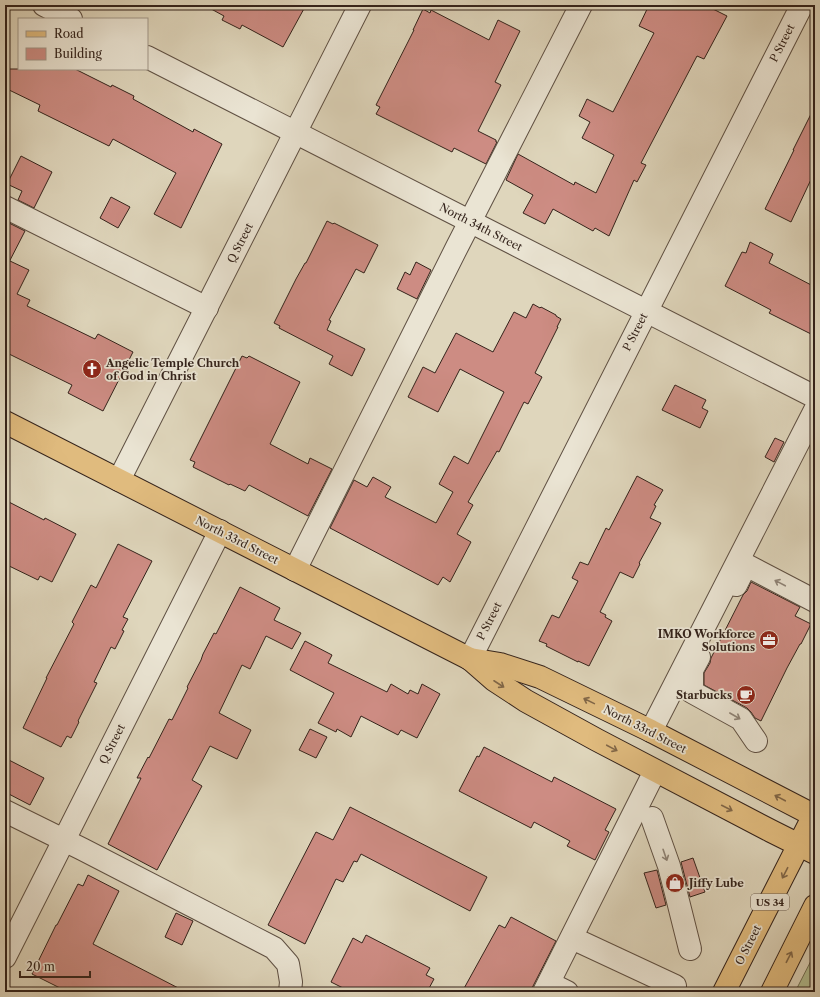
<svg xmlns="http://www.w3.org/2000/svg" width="820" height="997" font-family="'Libre Caslon Text',serif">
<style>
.green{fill:#b2bd90;stroke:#737056}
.building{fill:#cd8c83;stroke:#34231b}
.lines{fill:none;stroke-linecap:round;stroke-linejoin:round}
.minor-casing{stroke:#5f5043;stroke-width:24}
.major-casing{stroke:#34231b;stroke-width:24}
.minor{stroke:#eae4d3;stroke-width:22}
.major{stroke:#e0bb7e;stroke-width:22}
.oneway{stroke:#8f8477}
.oneway2{stroke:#816748}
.labels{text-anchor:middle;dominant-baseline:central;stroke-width:3.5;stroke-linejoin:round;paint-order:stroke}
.shield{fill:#eae4d3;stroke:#6b5d52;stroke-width:1}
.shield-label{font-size:10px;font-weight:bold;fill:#34231b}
.street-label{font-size:11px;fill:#34231b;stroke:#eae4d3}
.poi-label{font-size:11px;font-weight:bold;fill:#34231b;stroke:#eae4d3;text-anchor:start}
</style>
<rect width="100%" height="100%" fill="#dfd6bc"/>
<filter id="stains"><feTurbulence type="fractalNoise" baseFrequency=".005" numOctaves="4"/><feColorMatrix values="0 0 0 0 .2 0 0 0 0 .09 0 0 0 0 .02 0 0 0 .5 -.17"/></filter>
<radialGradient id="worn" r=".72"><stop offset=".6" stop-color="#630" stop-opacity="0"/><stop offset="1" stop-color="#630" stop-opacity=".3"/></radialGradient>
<polygon class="green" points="815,953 815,992 795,992"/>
<g class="building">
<polygon points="204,5 306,5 283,47 242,25 240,29 222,20 224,16"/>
<polygon points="649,5 705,5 727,16 704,59 697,56 641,163 646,165 637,182 634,180 609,236 595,228 593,231 553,209 545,224 523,213 533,195 506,180 518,154 574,185 575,182 596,193 614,155 582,138 590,122 579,116 587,99 613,112 654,33 639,26"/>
<polygon points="423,9 430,13 431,10 489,40 498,20 520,31 495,82 501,85 478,131 496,140 496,142 497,142 486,164 454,148 452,152 376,114 380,107 376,105 414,30 413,30"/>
<polygon points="5,69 75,69 111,87 112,85 134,96 133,99 193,132 194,129 222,144 181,228 154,214 176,173 113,139 109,146 38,111 40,105 5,88"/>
<polygon points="815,106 815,171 791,222 765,209 794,150 793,150"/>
<polygon points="21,156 52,172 34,208 18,200 22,191 7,184"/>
<polygon points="111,197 130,207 118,228 100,218"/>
<polygon points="5,221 25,231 5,270"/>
<polygon points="327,221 333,224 334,223 378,245 364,273 356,269 329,320 331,321 327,330 365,349 352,376 329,364 333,356 279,328 280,326 274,323 296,279 305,263 306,263"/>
<polygon points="750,242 773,254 769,263 815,287 815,336 769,313 771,310 725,286 742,252 746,253"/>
<polygon points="10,261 29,270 17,294 30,300 27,306 95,339 98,334 133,352 103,411 68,393 72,385 5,352 5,271"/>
<polygon points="416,262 431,270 417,299 397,289 405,272 410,275"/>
<polygon points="533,304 540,308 541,307 556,315 556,316 561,319 557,327 558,327 535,373 542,377 528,404 524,402 499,452 497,451 468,502 473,505 457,534 471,542 450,582 443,577 438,585 330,528 354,480 367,487 373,477 391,487 385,497 436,523 453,492 439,484 454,456 468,464 504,392 460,369 438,412 408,397 423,367 435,373 456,333 493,352 514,312 526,318"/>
<polygon points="242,356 247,358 249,356 300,382 270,444 308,464 310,458 332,469 308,516 249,485 245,491 230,484 229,485 193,467 195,462 190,460"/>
<polygon points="675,385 706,400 702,408 708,411 700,428 662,410"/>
<polygon points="775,438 784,442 774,462 765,457"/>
<polygon points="637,476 663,490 654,505 656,506 650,518 661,523 639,563 640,564 633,578 620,572 600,612 606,615 605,617 612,621 589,666 578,661 578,662 546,646 547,644 539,641 552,615 559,618 578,581 572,578 580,562 588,565 606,528 609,530"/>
<polygon points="5,500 44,520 45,518 76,534 52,582 40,576 38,580 5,564"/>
<polygon points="118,544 152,561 123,617 128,619 122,630 124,631 115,649 111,647 94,682 97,683 78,721 79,722 71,738 67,736 61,747 23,728 47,678 46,678 74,624 72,622 91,585 96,588"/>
<polygon points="751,582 800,607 795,616 811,624 801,644 800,644 787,668 761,721 755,718 751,712 747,708 704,685 704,673 710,663 711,658 743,595 747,591"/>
<polygon points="240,587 280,608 274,620 301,633 292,649 266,636 250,669 242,665 219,713 251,730 237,759 210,746 192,780 202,786 157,870 108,844 141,778 137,778 148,757 149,758 169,719 172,720 188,688 187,687 201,660 203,654 214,633 216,634"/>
<polygon points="305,641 332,655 328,663 387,692 391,684 408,694 410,690 418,694 422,684 440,694 417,738 401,730 398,735 361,716 351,737 337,729 336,732 318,723 334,693 290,670"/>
<polygon points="310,729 327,737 316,758 299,750"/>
<polygon points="484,747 552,782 554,777 616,809 605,830 609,832 595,860 567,846 570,841 534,822 531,828 459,791 477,756 479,757"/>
<polygon points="5,758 44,778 30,805 5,792"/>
<polygon points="350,807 487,877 470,911 361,854 357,862 354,861 343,882 336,879 305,944 268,925 316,832 333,840"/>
<polygon points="693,858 705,892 690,897 681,862"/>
<polygon points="657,870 666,905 656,908 644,873"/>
<polygon points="88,875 119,891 93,944 186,992 68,992 32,974 56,925 57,925 78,884 83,886"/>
<polygon points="176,913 193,921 182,945 165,937"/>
<polygon points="511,917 556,941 530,992 462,992 499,925 505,928"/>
<polygon points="366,935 430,968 426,975 434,979 427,992 351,992 331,982 353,938 362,943"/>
</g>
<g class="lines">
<defs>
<g id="minor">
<polyline points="44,5 71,19"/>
<polyline points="147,57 815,397"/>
<polyline points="5,207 207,308"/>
<polyline points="119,480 360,5"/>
<polyline points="295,570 457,247 581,5"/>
<polyline points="736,585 746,565 815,601"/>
<polyline points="699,657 692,670 692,692 741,719 756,741"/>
<polyline points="470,659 802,5"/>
<polyline points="651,731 815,410"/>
<polyline points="5,811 82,849 274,948 288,964 291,982 290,992"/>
<polyline points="652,818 669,866 678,901 690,949"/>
<polyline points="572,938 675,986 672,992"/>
<polyline points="5,957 220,531"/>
<polyline points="549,983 567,992"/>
<polyline points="544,992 655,771"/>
</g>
<g id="major">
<polyline points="5,422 470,659 494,680 526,701 597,740 771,831 815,853"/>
<polyline points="470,659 500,664 540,677 651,731 815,816"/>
<polyline points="724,992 815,813"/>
<polyline points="772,992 815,906"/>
</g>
</defs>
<use href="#minor" class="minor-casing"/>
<use href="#major" class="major-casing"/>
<use href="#minor" class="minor"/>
<use href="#major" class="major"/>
</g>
<defs><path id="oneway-shaft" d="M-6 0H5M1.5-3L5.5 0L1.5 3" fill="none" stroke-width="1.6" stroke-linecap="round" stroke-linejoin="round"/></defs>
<g class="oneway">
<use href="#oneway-shaft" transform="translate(780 583) rotate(-152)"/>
<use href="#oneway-shaft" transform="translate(735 716) rotate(30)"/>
<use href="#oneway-shaft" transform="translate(665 855) rotate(71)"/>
</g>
<g class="oneway2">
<use href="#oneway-shaft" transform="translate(499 684) rotate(33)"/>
<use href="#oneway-shaft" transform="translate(589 701) rotate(-154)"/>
<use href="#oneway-shaft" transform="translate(612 748) rotate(28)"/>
<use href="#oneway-shaft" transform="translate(780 798) rotate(-152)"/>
<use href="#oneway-shaft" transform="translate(727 808) rotate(27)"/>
<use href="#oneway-shaft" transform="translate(785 873) rotate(117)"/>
<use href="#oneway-shaft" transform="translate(789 957) rotate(-63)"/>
</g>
<defs>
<symbol id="church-disc" viewBox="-11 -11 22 22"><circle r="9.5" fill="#8f2418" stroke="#eae4d3"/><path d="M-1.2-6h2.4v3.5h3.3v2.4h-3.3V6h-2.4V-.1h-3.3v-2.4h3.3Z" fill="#fff"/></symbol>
<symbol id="office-disc" viewBox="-11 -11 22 22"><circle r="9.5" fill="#8f2418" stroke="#eae4d3"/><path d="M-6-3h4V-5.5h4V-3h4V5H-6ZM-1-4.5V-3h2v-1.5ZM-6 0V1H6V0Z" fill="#fff"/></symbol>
<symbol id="cafe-disc" viewBox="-11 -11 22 22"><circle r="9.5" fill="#8f2418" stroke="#eae4d3"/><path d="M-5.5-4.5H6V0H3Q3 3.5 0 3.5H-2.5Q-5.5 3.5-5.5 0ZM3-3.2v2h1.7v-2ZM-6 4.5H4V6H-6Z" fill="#fff"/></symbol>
<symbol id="shop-disc" viewBox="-11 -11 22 22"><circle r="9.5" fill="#8f2418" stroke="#eae4d3"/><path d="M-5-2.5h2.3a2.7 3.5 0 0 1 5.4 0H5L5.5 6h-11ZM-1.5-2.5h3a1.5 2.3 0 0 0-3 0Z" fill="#fff"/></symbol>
</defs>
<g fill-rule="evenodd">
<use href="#church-disc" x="81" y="358" width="22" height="22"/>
<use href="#office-disc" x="758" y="629" width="22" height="22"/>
<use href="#cafe-disc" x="735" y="684" width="22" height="22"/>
<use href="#shop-disc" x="664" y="872" width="22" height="22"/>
</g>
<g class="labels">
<rect class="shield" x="751" y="894" width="38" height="16" rx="3"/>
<g class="shield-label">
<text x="770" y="902">US 34</text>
</g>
<g class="street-label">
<text transform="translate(782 43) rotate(-63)">P Street</text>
<text transform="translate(481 227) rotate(27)">North 34th Street</text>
<text transform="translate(240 243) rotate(-63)">Q Street</text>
<text transform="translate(635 332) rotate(-63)">P Street</text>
<text transform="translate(237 540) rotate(27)">North 33rd Street</text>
<text transform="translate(489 621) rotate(-63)">P Street</text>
<text transform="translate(645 729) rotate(27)">North 33rd Street</text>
<text transform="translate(112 744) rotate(-63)">Q Street</text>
<text transform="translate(748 945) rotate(-63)">O Street</text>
</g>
<g class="poi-label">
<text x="106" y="363">Angelic Temple Church<tspan x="106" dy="13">of God in Christ</tspan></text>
<text x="755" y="634" text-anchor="end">IMKO Workforce<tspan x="755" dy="13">Solutions</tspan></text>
<text x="732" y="695" text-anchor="end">Starbucks</text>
<text x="689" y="883">Jiffy Lube</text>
</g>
</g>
<rect width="820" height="997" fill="none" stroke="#dfd6bc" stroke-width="20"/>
<rect x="6" y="6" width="808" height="985" fill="none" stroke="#34231b" stroke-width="2"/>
<rect x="10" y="10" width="800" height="977" fill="none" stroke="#34231b"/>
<rect x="18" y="18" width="130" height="52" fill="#eae4d3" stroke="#a19789"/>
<rect x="26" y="31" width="20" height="6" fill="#e0bb7e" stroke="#a19789"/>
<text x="54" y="38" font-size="12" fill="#34231b">Road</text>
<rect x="26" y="48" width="20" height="12" fill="#cd8c83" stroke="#a19789"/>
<text x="54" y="58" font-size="12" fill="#34231b">Building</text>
<path d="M20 971v6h70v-6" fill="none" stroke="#34231b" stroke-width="2"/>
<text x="26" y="971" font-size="12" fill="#34231b" stroke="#eae4d3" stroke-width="3" paint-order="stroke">20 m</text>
<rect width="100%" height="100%" filter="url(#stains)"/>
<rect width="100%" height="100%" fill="url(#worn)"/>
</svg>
